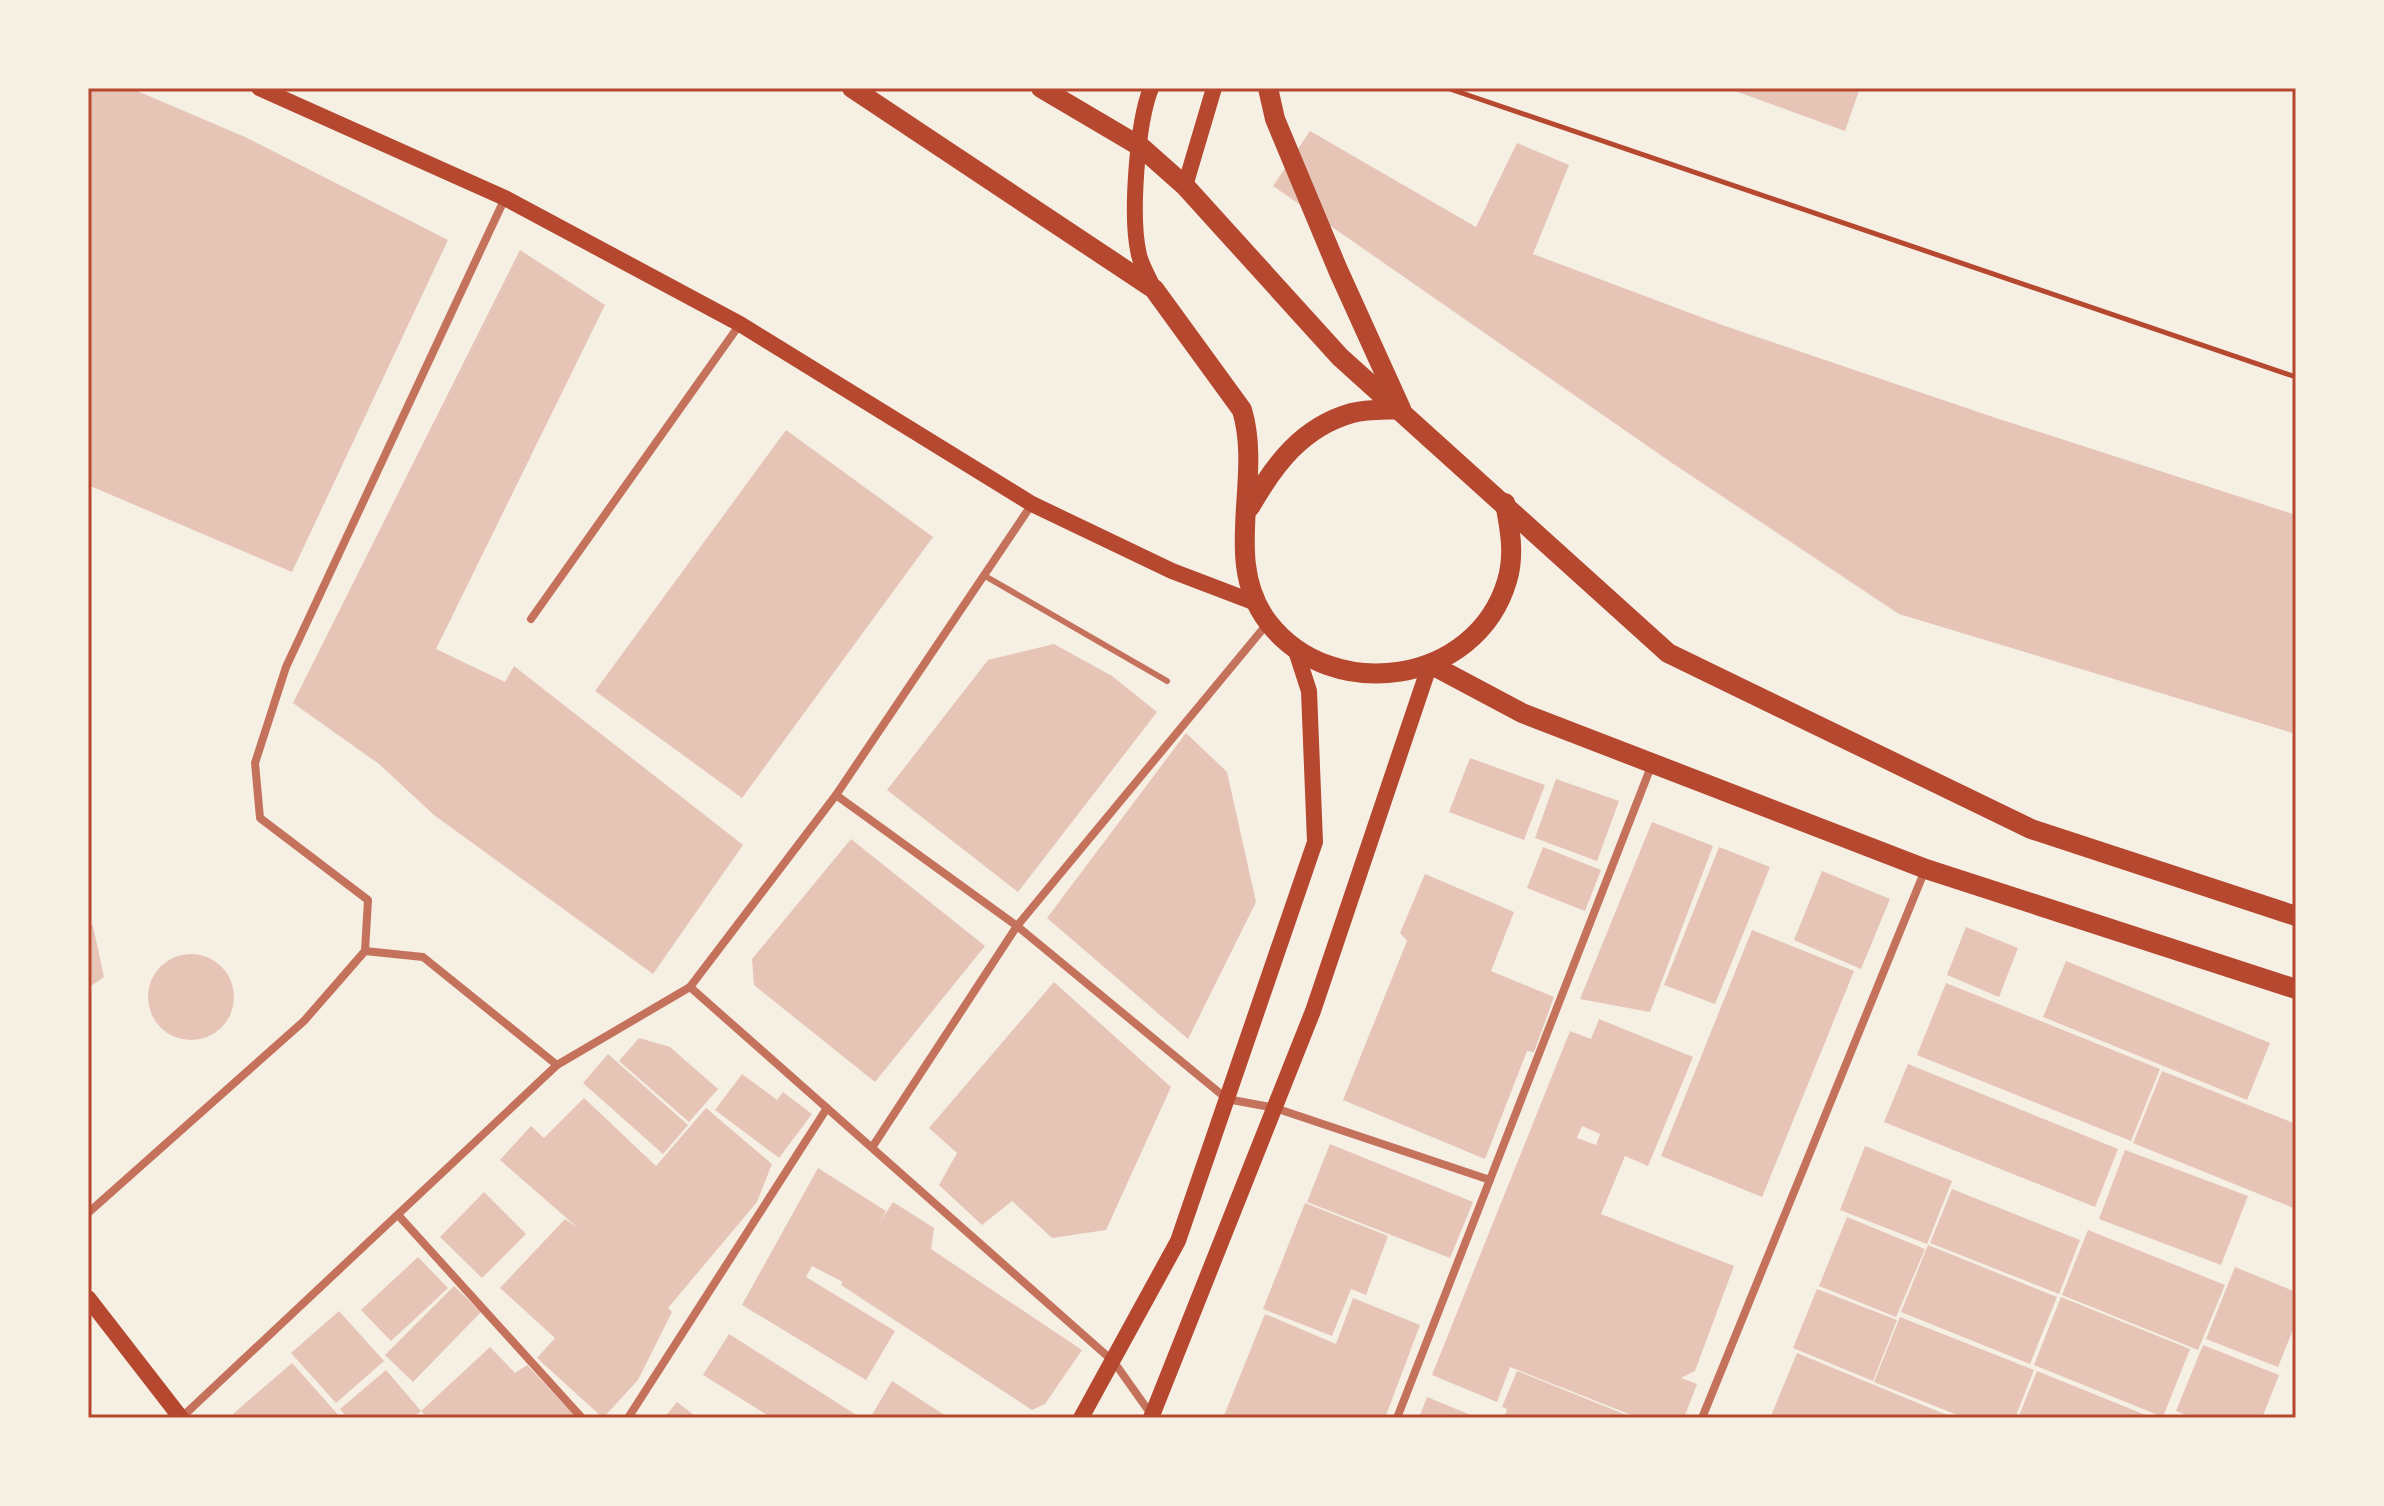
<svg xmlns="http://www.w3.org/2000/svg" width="2384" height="1506" font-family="Manrope,sans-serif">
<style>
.building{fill:#e6c5b7;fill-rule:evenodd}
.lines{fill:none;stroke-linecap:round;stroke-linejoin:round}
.path{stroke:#b5482f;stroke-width:5}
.service{stroke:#c5725c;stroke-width:6}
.minor{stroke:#c5725c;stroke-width:8}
.secondary{stroke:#b5482f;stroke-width:16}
.primary{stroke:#b5482f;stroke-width:20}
.neatline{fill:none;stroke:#b5482f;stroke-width:3}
</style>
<rect width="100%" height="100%" fill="#f6efe4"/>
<g class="building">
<polygon points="88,88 130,88 245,137 448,240 292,572 88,485"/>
<polygon points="1727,88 1860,88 1845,131"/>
<polygon points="1310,131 1476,227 1517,143 1569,165 1533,254 1722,325 1990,416 2296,515 2296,734 1899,614 1672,463 1273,186"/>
<polygon points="520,250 605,305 436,649 505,682 514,666 743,845 653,974 434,815 379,764 293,703"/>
<polygon points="786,430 933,537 742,798 595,691"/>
<polygon points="1054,644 1112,676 1157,712 1018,892 887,790 988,660"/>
<polygon points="1186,733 1227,772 1256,902 1188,1039 1047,918"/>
<polygon points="1470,758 1545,785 1524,840 1449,812"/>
<polygon points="1556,779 1619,801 1597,861 1535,838"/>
<polygon points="1652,822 1713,846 1650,1012 1580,999"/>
<polygon points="851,839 985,946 875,1082 754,985 752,959"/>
<polygon points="1543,847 1601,870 1585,911 1527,888"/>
<polygon points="1719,847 1770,867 1715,1004 1664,985"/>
<polygon points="1822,871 1890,899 1861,969 1794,940"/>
<polygon points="1425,874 1514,912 1491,971 1554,997 1534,1052 1527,1051 1485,1159 1343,1100 1407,941 1400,933"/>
<polygon points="88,920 93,926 104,977 88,988"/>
<polygon points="1966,927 2018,948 1999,997 1947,975"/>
<polygon points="1752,930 1854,971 1762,1197 1661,1156"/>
<circle cx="191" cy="997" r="43"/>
<polygon points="2066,961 2270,1043 2247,1100 2043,1017"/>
<polygon points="1054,982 1171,1087 1106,1230 1052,1238 1012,1201 982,1225 939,1185 957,1153 929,1128"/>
<polygon points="1946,983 2160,1069 2131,1141 1917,1055"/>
<path d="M 1599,1019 L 1693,1057 L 1648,1166 L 1625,1156 L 1601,1214 L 1734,1266 L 1695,1371 L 1681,1378 L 1697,1384 L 1684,1418 L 1639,1418 L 1510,1367 L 1497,1402 L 1432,1375 L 1570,1031 L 1591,1039 ZM 1582,1126 L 1600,1134 L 1596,1145 L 1577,1138 Z"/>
<polygon points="639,1038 670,1047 718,1089 689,1122 619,1061"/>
<polygon points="608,1054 688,1125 663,1154 583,1083"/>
<polygon points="1908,1064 2118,1149 2095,1207 1884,1122"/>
<polygon points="2162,1071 2296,1124 2296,1209 2133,1143"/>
<polygon points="742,1074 777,1100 783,1092 812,1114 779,1158 715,1110"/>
<polygon points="584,1098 656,1166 706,1108 772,1164 757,1202 668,1308 672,1312 638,1380 603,1418 537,1358 555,1338 500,1288 565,1219 578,1228 500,1160 531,1126 544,1138"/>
<polygon points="1330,1144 1473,1202 1450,1258 1307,1202"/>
<polygon points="1865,1146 1952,1181 1927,1244 1840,1210"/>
<polygon points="2125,1150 2248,1196 2221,1265 2099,1219"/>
<polygon points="818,1168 886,1211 880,1222 893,1202 934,1228 931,1249 1082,1350 1045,1404 1032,1410 841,1285 843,1282 812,1266 806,1277 895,1331 866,1380 742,1305"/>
<polygon points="1952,1189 2080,1240 2059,1294 1930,1243"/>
<polygon points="484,1192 526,1234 482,1278 440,1237"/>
<polygon points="1305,1203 1388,1236 1366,1295 1351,1289 1332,1336 1263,1309"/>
<polygon points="1847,1217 1925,1249 1896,1317 1819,1286"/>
<polygon points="2088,1230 2225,1285 2198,1350 2062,1295"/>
<polygon points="1928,1245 2057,1297 2030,1364 1901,1312"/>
<polygon points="418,1257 448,1288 391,1341 361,1310"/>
<polygon points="2235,1267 2296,1292 2296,1322 2278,1367 2206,1339"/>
<polygon points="454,1286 481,1312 413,1382 385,1355"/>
<polygon points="1817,1289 1897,1320 1873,1381 1793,1348"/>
<polygon points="2061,1297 2190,1349 2163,1417 2034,1365"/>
<polygon points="1353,1298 1420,1325 1385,1418 1223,1418 1265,1314 1336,1344"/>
<polygon points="339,1311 384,1361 336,1403 291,1353"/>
<polygon points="1900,1317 2034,1370 2015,1418 1965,1418 1874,1382"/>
<polygon points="729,1334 861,1418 772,1418 703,1375"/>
<polygon points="2203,1345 2279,1375 2262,1418 2193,1418 2176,1411"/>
<polygon points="490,1347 515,1373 527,1365 577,1418 428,1418 421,1411 413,1418 347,1418 340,1409 386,1370 421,1411"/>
<polygon points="1797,1353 1954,1418 1770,1418"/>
<polygon points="292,1363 341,1418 236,1418 233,1414"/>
<polygon points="1517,1371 1634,1418 1504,1418 1507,1409 1502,1407"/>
<polygon points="2037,1371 2153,1418 2018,1418"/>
<polygon points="892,1381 949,1418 870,1418"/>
<polygon points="1427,1397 1478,1418 1419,1418"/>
<polygon points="677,1402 698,1418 664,1418"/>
</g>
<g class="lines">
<polyline class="path" points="1447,88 2296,377"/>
<polyline class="service" points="985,576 1167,681"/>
<g class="minor">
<polyline points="505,198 286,667 255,763 260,818 368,900 365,951 423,957 557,1065"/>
<polyline points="531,619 740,324"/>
<polyline points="836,795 1017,926 1227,1099 1275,1108 1490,1180"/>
<polyline points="690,987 1114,1362 1153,1417"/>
<polyline points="873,1146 1017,926 1267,624"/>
<polyline points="88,1213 304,1021 365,951"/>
<polyline points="399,1216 582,1418"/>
<polyline points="181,1418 557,1065 690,987 836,795 1032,504"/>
<polyline points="628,1418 827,1108"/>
<polyline points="1397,1418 1652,764"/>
<polyline points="1702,1418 1925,870"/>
</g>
<g class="secondary">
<polyline points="259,88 505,198 740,324 1032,504 1172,571 1256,603"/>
<path d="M 1151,88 C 1137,123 1130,218 1139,255 C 1142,267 1149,278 1154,289"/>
<polyline points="1185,186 1214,88"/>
<polyline points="88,1298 181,1418"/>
<polyline points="1081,1418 1178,1241 1315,842 1309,691 1296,651"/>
<polyline points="1151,1418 1313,1011 1430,664"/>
</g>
<g class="primary">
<path d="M 852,88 L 1154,289 L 1242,410 C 1263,479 1221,561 1268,622 C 1332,705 1476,685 1507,581 C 1515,555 1510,529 1505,503"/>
<polyline points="1041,88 1141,147 1185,186 1340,357 1668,653 2031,829 2296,916"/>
<path d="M 1250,507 C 1274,465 1302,427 1352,413 C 1367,409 1386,410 1401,409 L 1338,270 L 1275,119 L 1268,88"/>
<polyline points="1430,664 1522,713 1926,869 2296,989"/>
</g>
</g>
<rect width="2384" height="1506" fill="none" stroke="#f6efe4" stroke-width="180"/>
<rect x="90" y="90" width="2204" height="1326" class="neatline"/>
</svg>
